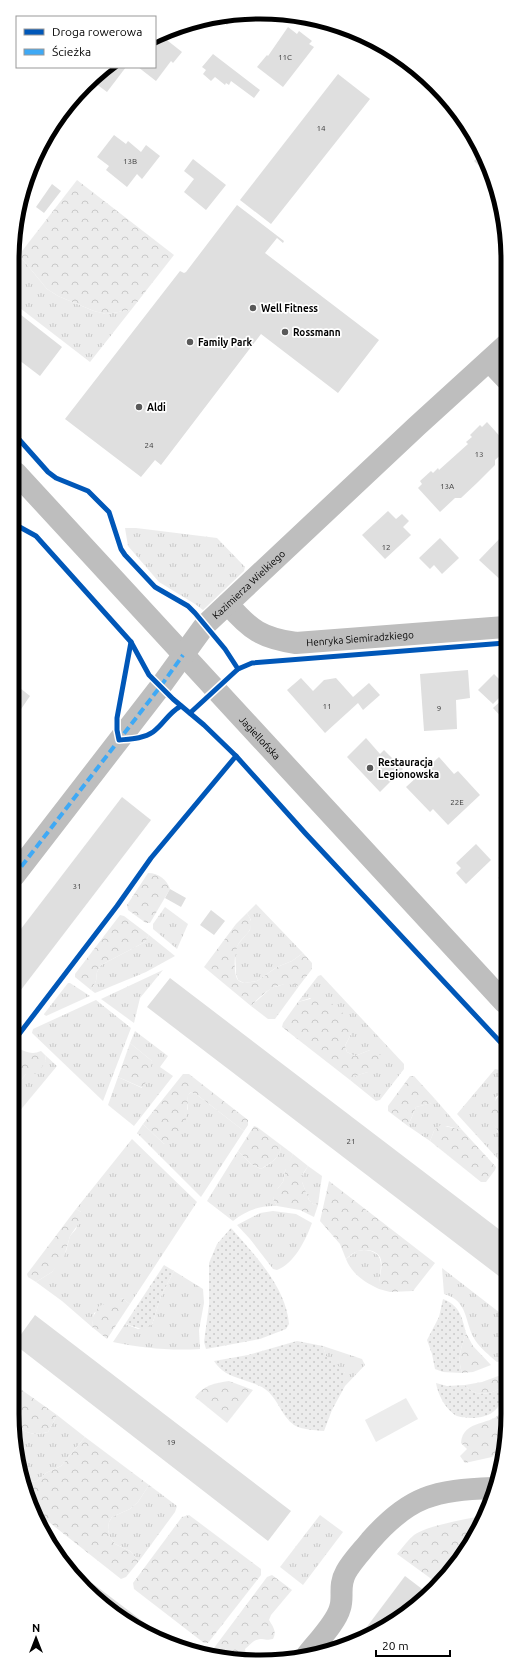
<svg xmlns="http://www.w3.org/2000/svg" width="520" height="1674" font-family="Ubuntu,sans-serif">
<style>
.grass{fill:url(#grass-tufts)}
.forest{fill:url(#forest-crowns)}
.park{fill:url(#park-dots)}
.pitch{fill:#ececec}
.building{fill:#dfdfdf}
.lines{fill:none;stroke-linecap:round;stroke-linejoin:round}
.minor{stroke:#bebebe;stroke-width:22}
.quiet{stroke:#3fa9f5;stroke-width:4;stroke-dasharray:8 4;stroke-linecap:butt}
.cycleway-casing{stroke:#fff;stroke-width:8}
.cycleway{stroke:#0057b8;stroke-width:5}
.poi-dot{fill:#595959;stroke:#fff;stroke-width:1.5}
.labels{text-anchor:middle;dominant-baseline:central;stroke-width:3.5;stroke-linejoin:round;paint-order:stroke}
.number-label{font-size:8px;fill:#383838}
.poi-label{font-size:10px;font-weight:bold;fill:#000;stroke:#fff;text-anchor:start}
.street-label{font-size:10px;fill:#000;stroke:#fff}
.rim{fill:none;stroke:#000;stroke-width:5}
</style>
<defs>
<pattern id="grass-tufts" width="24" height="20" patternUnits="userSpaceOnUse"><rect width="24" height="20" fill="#ececec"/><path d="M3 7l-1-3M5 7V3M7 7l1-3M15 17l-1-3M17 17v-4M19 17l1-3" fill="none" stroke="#c9c9c9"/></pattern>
<pattern id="forest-crowns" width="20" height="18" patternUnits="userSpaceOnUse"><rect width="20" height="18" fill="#ececec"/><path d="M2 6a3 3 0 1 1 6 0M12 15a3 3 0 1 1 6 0" fill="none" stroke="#c9c9c9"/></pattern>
<pattern id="park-dots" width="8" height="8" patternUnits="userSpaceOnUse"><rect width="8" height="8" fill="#ececec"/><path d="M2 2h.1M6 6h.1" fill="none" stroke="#c9c9c9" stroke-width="1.8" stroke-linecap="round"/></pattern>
</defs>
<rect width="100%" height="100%" fill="#fff"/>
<g class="grass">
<polygon points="19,255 47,289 58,296 94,311 106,314 131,310 90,362 16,305 17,257"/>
<polygon points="125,528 136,528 217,538 245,567 244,571 203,610 195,604 159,582 128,546"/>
<polygon points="256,904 303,953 292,961 277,967 257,981 244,983 238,980 236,974 235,950 239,943 250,930 251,920 247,913"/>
<polygon points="165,907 188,924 177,949 153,929 153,924"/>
<polygon points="149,935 175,956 146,972 95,993 91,990 96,981 97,972 101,965 145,942"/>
<polygon points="163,970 140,998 134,1023 101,999"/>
<polygon points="321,975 404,1064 404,1069 380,1100 376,1101 350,1080 354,1076 368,1072 370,1050 355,1056 347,1052 345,1046 351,1034 310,998 298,1002 318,976"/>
<polygon points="68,983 70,983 90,996 46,1016 44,1014"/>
<polygon points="288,983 299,986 275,1019 268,1019 251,1006 271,988"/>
<polygon points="96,1000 131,1028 103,1101 32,1033 33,1029"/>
<polygon points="135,1031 168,1056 160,1067 173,1076 134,1126 108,1105 118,1077 142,1088 152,1061 130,1043"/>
<polygon points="45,1055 57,1066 13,1119 13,1090 26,1074 46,1061"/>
<path d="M 495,1069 L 504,1071 L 504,1091 L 496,1097 L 492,1121 C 501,1133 500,1144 497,1158 L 457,1114 Z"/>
<polygon points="191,1092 196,1094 244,1131 201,1197 137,1133 143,1124 164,1144 188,1109 188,1095"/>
<polygon points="435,1099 462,1130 447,1126 434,1131 430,1141 408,1126 416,1107 432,1103"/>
<polygon points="132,1139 197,1202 130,1304 122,1298 94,1313 92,1327 62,1301 36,1282 52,1272 66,1251 70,1236 76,1229 81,1212 76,1209"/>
<path d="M 281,1145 L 293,1154 L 285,1171 L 283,1182 L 278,1188 L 273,1199 L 277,1206 C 260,1205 245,1211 233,1221 L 207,1201 L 238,1151 L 251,1164 L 261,1169 C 270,1164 281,1157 281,1145 Z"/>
<polygon points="308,1166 322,1176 318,1205 313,1204 309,1200 302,1182 302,1176"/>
<path d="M 273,1211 L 296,1214 L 312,1223 C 306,1239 295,1263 277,1270 L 273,1269 L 250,1239 L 237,1225 L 260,1213 Z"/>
<path d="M 364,1250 C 390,1252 378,1272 379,1289 C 364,1282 352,1274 346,1259 L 357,1251 Z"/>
<path d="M 442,1268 L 504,1316 L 503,1361 L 497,1362 C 489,1355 481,1349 475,1340 C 464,1322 469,1301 444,1294 Z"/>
<path d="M 174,1271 L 203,1289 L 204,1303 L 199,1330 L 200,1349 C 170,1351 142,1348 113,1342 L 125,1324 L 138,1329 L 152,1325 L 161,1296 Z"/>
<polygon points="323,1346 362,1359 365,1365 345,1386 345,1373 326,1356"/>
<path d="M 57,1415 L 85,1437 L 61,1466 L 46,1473 L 37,1481 L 29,1482 L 25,1480 L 14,1426 C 28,1433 33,1436 48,1432 Z"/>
<polygon points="149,1485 177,1506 175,1512 139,1561 130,1551 115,1544 110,1537 108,1530 109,1522 112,1517 130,1509 138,1502"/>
<polygon points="320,1515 343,1532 303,1585 280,1567"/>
</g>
<g class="forest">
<polygon points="77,180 174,255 131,310 106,314 94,311 58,296 47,289 19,255"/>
<path d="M 148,873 C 159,873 167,880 170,889 L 150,923 L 146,923 L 128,910 L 127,905 Z"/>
<path d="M 247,913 C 249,917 252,920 251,925 C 251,932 243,937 239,943 C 234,950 233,974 238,980 C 240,982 242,982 244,983 L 257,981 L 277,967 L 292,961 L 303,953 L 312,963 L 312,969 L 299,986 C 276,981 267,990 251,1006 L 204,967 L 236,924 Z"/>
<polygon points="120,915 124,916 149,935 145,942 101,965 97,972 96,981 91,990 75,977 75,974"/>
<path d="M 318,997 C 332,1001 351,1016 351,1031 C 351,1036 347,1041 345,1046 L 347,1052 L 355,1056 L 370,1050 L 378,1053 L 381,1056 C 379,1077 362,1069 350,1080 L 282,1027 L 283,1023 L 298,1002 Z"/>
<polygon points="130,1043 152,1061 150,1073 143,1088 118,1077"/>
<path d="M 18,1048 C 26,1052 32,1055 41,1051 L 45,1055 L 46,1061 L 37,1074 L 26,1074 L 13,1090 L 13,1054 Z"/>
<path d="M 183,1074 L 189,1074 L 248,1120 L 248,1125 L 244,1131 L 196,1094 L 191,1092 L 188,1095 C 187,1120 188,1132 164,1144 L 143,1124 Z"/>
<polygon points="410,1076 414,1076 435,1099 433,1103 416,1107 408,1126 388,1111 388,1106"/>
<path d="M 504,1091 L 504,1166 L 497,1158 C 498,1151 501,1143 500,1136 C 499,1130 495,1127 492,1122 C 487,1111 496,1097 504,1091 Z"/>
<polygon points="440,1125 462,1130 496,1167 495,1170 486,1182 481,1182 430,1141 434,1131"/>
<path d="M 254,1126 L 257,1127 L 281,1145 C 281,1158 270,1163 261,1169 L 251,1164 L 238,1151 Z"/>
<polygon points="293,1154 308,1166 302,1175 302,1182 309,1200 313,1204 318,1205 314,1217 300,1210 277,1206 273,1199 274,1193 283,1182 286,1167"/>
<path d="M 329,1181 L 435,1263 L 413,1291 L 390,1292 L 379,1289 C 378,1279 383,1269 381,1260 C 379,1250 364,1248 356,1252 C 353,1253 349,1256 346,1259 L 340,1244 L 320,1221 Z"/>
<polygon points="76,1209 81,1212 81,1220 70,1236 64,1257 52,1272 36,1282 28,1277 27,1274"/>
<polygon points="122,1298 130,1304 107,1339 92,1327 93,1317 99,1306"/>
<path d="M 466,1333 L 473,1346 L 491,1365 L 473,1372 L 462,1373 C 457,1359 461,1347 466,1333 Z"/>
<path d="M 501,1375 L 503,1386 C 491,1395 476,1398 465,1385 L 482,1382 Z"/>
<path d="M 229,1381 L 253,1390 L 227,1423 L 195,1397 C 204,1385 215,1383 229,1381 Z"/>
<path d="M 12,1383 L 57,1415 L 48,1432 C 33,1436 28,1433 14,1426 L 12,1414 Z"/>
<path d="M 503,1410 L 503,1446 L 492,1457 L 465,1463 L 460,1456 L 467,1449 L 461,1443 C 463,1418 493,1427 503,1410 Z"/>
<polygon points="85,1437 149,1485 138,1502 130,1509 112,1517 109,1522 108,1530 110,1537 115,1544 130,1551 139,1561 126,1577 121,1579 31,1508 25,1480 29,1482 37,1481 46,1473 61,1466"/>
<polygon points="189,1515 261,1569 261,1575 208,1643 204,1643 134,1589 133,1583 182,1517"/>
<path d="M 481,1516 L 466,1552 L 437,1583 L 397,1554 C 403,1547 408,1540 414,1535 C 429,1525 463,1520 481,1516 Z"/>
<path d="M 272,1575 L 292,1590 L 271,1615 L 269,1620 C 273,1627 277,1631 273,1639 C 268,1640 267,1640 262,1639 C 255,1638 250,1645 245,1649 L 247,1659 C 231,1660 227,1661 213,1651 L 214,1648 L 267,1577 Z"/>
</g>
<g class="park">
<path d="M 231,1228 C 254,1254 286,1287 289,1324 L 286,1329 L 260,1339 L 206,1349 L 204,1342 L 209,1305 L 209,1263 L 217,1244 Z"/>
<polygon points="164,1265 174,1271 161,1296 152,1325 142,1329 125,1324"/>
<path d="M 443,1299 C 460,1306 462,1317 466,1333 C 461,1347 457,1359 462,1373 L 443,1372 L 435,1369 L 432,1354 L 427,1340 L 439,1317 Z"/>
<path d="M 297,1341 L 323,1346 L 326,1356 L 343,1370 L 345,1373 L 345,1386 L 332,1410 L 324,1431 C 314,1430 303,1430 294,1425 C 281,1416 278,1398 265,1389 C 248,1378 226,1380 214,1361 L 248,1355 Z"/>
<path d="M 436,1383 L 447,1386 L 465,1385 C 476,1398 491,1395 503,1386 C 503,1408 493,1418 470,1418 C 465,1417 460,1418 455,1415 C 445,1408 438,1395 436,1383 Z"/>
</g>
<polygon class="pitch" points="406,1398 418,1419 376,1442 365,1420"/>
<g class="building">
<polygon points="217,17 234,17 227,25"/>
<polygon points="288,27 297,34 299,31 312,41 309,44 314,47 283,87 257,67 267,55 268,56"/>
<polygon points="163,37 182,52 173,63 171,61 156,81 138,67 155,67 155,40"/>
<polygon points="213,54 260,90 254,98 231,81 229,85 226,83 225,85 215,77 211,81 203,74 206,70 202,67"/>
<polygon points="109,67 126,67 107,92 95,83"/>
<polygon points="338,74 370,99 271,224 240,200"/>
<polygon points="114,135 126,144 128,141 141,152 146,145 160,156 142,179 137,174 127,187 106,170 109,166 97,157"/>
<polygon points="483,152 491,177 474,161"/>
<polygon points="193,159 226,185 206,210 184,192 194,179 184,171"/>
<polygon points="52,184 61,191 44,213 36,207"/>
<polygon points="237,205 284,241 283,243 277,238 265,253 379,340 338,393 261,334 161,465 155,460 141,477 65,419 166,289 180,271 184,273 186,272"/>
<polygon points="16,311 62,347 40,376 19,360 18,362 16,360"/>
<polygon points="487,422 505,442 505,451 495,460 495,465 478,482 461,498 455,498 440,512 418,488 422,484 420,481 431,471 433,473 438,468 439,470 468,444 466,442 472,437 470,435 480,425 482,427"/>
<polygon points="388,511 396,519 402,514 409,521 403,527 411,535 385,559 362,535"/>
<polygon points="505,533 505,584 479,560"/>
<polygon points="440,538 459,558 442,574 434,565 430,569 419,558"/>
<polygon points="468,670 470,698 456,700 457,729 424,731 420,674"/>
<polygon points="494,674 505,685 505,692 493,704 478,690"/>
<polygon points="301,678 313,691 324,680 336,678 353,697 369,683 380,695 363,710 358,703 325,733 287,690"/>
<polygon points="15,684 30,696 15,718"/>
<polygon points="505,697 505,721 493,708"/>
<polygon points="366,738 380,754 384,750 403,769 380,792 347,757"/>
<polygon points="439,757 454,774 458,771 480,795 448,825 433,809 430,812 406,787"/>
<polygon points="122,797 151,820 14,999 14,938"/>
<polygon points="476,844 491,860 466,884 456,873 461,868 456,863"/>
<polygon points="504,872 504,888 502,890 499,887 500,879 498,878"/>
<polygon points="170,889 186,898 181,907 165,898"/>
<polygon points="211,910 225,921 214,935 200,925"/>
<polygon points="170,978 504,1233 504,1280 147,1007"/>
<polygon points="35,1315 291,1511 268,1541 14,1344"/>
<polygon points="63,1561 170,1642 169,1642 150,1636 74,1578"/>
<polygon points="405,1576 426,1592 426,1594 411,1611 360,1636"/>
</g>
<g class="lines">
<g class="minor">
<polyline points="489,361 506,379"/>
<path id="s1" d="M 16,473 L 504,1002"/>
<path id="s2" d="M 228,604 C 250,630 262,638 296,643 L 505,627"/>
<path id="s3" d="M 14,876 L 160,687 L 205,625 L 417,426 L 506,345"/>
<path d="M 307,1655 C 317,1642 336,1623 340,1608 C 344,1596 338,1586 346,1572 C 352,1561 362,1551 370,1541 C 409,1496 435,1490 493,1488"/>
</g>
<polyline class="quiet" points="14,876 160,687 183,655"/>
<defs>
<g id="cycleway">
<polyline points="16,436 48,472 56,478 88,491 109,512 121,549 125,555 155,587 188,606 195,613 225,649 238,669"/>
<polyline points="16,525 36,536 131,642 149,675 173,699 204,725 236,756 306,834 504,1046"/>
<path d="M 131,642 L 117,718 L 117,730 L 119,740 C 130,739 143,739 153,732 C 164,724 168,713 181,706"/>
<polyline points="190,713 238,669 252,663 505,643"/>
<polyline points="13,1042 117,906 151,858 236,756"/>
</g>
</defs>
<use href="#cycleway" class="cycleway-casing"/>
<use href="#cycleway" class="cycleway"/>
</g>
<g class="poi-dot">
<circle cx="253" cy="308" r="4"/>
<circle cx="285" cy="332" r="4"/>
<circle cx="190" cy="342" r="4"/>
<circle cx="139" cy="407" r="4"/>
<circle cx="370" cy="768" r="4"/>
</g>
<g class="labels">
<g class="number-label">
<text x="285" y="57">11C</text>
<text x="321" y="128">14</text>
<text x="130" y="161">13B</text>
<text x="149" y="445">24</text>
<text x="479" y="454">13</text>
<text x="447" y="486">13A</text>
<text x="386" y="547">12</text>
<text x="327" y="706">11</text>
<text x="439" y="708">9</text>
<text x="457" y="802">22E</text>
<text x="77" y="886">31</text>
<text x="351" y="1141">21</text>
<text x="171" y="1442">19</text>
</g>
<g class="poi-label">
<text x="261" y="308">Well Fitness</text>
<text x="293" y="332">Rossmann</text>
<text x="198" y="342">Family Park</text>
<text x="147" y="407">Aldi</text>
<text x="378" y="762">Restauracja<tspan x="378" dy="12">Legionowska</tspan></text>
</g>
<g class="street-label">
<text stroke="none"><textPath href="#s3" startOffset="375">Kazimierza Wielkiego</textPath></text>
<text stroke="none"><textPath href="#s2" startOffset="145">Henryka Siemiradzkiego</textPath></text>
<text stroke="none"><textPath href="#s1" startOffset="360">Jagiellońska</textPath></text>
</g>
</g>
<path d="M0 0H520V1674H0ZM260 19H260A241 241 0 0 1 501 260V1414A241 241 0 0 1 260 1655H260A241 241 0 0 1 19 1414V260A241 241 0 0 1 260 19Z" fill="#fff" fill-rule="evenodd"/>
<path class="rim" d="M260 19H260A241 241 0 0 1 501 260V1414A241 241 0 0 1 260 1655H260A241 241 0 0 1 19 1414V260A241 241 0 0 1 260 19Z"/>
<rect x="16" y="16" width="140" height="52" fill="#ffffff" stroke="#999999"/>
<rect x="24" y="29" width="20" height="6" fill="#0057b8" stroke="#999999"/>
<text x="52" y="36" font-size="12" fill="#000000">Droga rowerowa</text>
<rect x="24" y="49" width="20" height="6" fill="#3fa9f5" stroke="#999999"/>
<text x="52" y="56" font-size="12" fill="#000000">Ścieżka</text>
<g transform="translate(36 1638)" stroke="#ffffff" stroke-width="3" paint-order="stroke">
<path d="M0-3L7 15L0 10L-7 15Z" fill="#000000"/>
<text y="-6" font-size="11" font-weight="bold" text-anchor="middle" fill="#000000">N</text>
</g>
<path d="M376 1650v6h74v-6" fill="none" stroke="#000000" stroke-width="2"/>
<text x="382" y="1650" font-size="12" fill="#000000" stroke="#ffffff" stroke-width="3" paint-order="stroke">20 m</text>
</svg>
